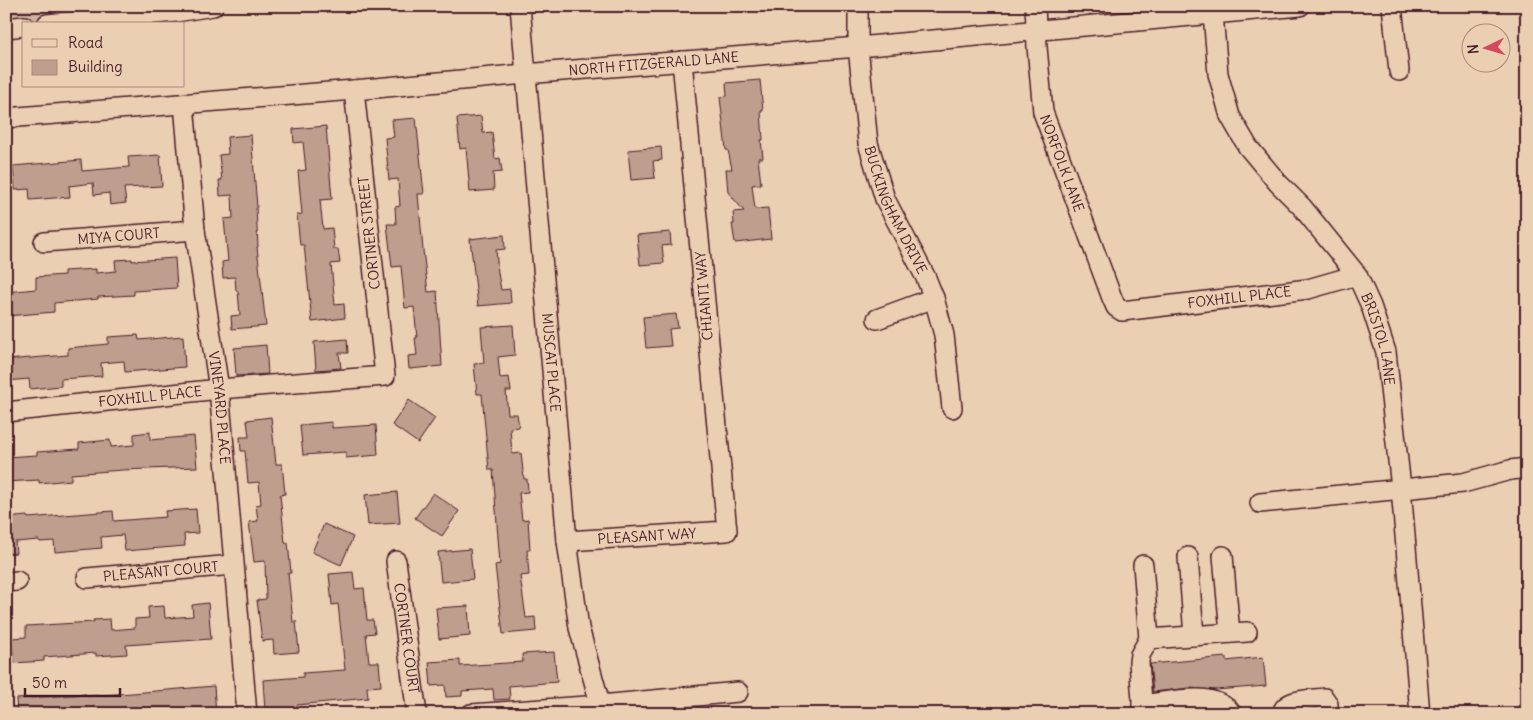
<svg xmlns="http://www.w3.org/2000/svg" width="1533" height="720" font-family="Delius,sans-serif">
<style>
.green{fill:#d0b39c;stroke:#8d6964}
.building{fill:#be9e8d;stroke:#4a1f2b}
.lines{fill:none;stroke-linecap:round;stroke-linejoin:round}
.minor-casing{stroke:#4a1f2b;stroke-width:22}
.minor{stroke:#ebcfb2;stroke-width:19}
.labels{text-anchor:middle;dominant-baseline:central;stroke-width:4;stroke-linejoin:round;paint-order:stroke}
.street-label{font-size:14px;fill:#4a1f2b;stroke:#ebcfb2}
</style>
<rect width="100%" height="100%" fill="#ebcfb2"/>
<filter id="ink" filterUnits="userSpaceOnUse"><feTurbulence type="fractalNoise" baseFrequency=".02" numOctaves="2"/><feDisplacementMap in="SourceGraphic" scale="10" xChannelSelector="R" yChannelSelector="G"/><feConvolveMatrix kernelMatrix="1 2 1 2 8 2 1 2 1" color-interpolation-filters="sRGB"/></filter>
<g filter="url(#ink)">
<polygon class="green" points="6,6 175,6 47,24 24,24 6,28"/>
<g class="building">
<polygon points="760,80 763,111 761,111 763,140 761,140 763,158 758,158 761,184 752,185 755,209 768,208 771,239 735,243 732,224 734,224 733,212 744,211 728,192 726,169 732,169 728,150 726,150 720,97 727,96 726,83"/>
<polygon points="481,116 483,133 492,132 495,159 500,158 502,172 493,173 494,190 470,192 466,148 460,149 457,118"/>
<polygon points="416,118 424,194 418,194 423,250 428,292 437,291 442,366 409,369 408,356 417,355 415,338 417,338 414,307 405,308 401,266 392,267 387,224 396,224 395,207 400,206 398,179 389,180 385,138 394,137 392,120"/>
<polygon points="326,126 332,199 320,200 323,229 332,228 334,249 338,249 340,263 331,264 335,305 344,304 345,318 312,322 304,245 300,245 297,215 302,214 298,171 306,170 303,142 294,143 293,129"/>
<polygon points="251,135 257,207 256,208 258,247 257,247 266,326 232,329 231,316 240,315 238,291 236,291 235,277 223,278 222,262 228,261 224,219 233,218 232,195 220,196 219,180 222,180 219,155 228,154 227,137"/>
<polygon points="661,147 662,160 653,161 655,178 631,180 628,150"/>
<polygon points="160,155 162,186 124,188 126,203 110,205 109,193 94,195 93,183 69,186 70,197 54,198 30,200 29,189 15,190 13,166 81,160 82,171 129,167 128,157"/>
<polygon points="670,232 671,245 662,246 664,263 640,265 637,235"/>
<polygon points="504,235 505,249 496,250 498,273 501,290 510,289 511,303 478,306 470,239"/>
<polygon points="175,258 177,288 134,291 134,295 98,297 98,299 54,303 54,312 6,316 6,292 36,289 36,277 64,275 64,271 96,269 96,273 116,271 115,260 132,259 132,261"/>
<polygon points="676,314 678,328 669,329 671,346 646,348 643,317"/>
<polygon points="513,325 515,355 498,357 500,378 509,377 511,391 506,391 508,414 517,414 519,427 510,428 512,454 521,453 524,479 527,479 528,492 519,493 522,520 528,519 530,550 527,550 529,575 520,576 526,618 535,617 536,631 503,634 495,565 500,564 493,470 489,470 482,394 477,394 474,364 484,363 481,327"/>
<polygon points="138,335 139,340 183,336 185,367 125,372 124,361 101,363 102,376 61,379 61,386 30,389 29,379 6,381 6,360 68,355 68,348 108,344 108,337"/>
<polygon points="347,339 348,353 339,353 341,368 316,370 314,342"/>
<polygon points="266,345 268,374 236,376 234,348"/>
<polygon points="409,400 435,418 418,443 392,425"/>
<polygon points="271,417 276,464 282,464 285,494 280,495 285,543 288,543 291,573 288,573 293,622 296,621 299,652 274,654 273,640 262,641 257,600 266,599 265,561 254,562 249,522 258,521 256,505 261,504 259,482 248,483 245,451 241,451 240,437 249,437 247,420"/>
<polygon points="332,422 332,428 376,425 378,455 346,458 346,452 303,455 300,425"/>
<polygon points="150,432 150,440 194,436 197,467 122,470 71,474 71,480 39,483 39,480 6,482 6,457 37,455 37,452 79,449 79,443 110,440 111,447 134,445 134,434"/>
<polygon points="397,492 400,523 368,525 365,495"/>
<polygon points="433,493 459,511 442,536 415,518"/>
<polygon points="196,509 198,533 184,534 185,546 125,551 123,535 101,537 102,548 55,552 54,541 40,542 39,540 15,542 16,553 6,554 6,518 27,516 28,518 113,511 114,521 166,517 165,511"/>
<polygon points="324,524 353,537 341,565 312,552"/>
<polygon points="470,549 473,579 441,582 438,552"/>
<polygon points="353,572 355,589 364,588 367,620 373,620 375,633 366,634 369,662 379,662 381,686 367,687 368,698 297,705 297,708 265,710 263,680 303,677 303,673 345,670 338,604 332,605 329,574"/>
<polygon points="208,603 211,639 126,645 127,654 96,656 96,653 44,657 44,661 14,663 12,638 26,637 26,626 94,622 93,620 110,619 111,630 135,628 135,619 149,618 148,607 164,606 165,618 193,616 192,605"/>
<polygon points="468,606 470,636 439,639 436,608"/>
<polygon points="554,652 557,682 509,686 510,699 494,700 493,689 462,691 462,696 446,697 445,685 431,686 429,662 460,660 460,666 523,662 522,654"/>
<polygon points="1226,657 1226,661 1263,657 1266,686 1216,690 1190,688 1153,692 1150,664"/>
<polygon points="214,686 216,714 17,714 16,699 86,694 87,696 133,693"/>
</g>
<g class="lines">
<defs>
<g id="minor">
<path id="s1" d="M 520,6 L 567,541 L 579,628 L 603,714"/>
<path id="s2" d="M 858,6 L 858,47 L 868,143 L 885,199 L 926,278 L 934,298 L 944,335 L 952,408"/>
<path id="s3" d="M 1035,6 L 1037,47 L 1043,112 L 1112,298 L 1116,307 L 1122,311 L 1308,289 L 1357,275"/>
<polyline points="1392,6 1399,71"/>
<path id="s4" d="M 1213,14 L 1218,74 L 1230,116 L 1248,147 L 1278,183 L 1302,207 L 1357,275 L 1371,306 L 1386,352 L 1401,488 L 1420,714"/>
<polyline points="47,24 176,12 213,6"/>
<polyline points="6,28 24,26"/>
<path id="s5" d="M 184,104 L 195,230 L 219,389 L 247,714"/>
<path id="s6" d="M 6,118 L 354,90 L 525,74 L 858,47 L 1300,6"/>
<path id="s7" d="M 44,242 L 195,230"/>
<polyline points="877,319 934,298"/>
<path id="s8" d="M 6,412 L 219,389 L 385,376 L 354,90"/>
<polyline points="1260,503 1463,483 1510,470 1527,468"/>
<path id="s9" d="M 567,541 L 727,531 L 682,61"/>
<polyline points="1223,556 1230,633"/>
<polyline points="1188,557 1194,636"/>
<path id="s10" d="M 396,561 L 417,714"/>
<polyline points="1143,565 1149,639"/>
<path id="s11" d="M 87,578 L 233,565"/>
<polyline points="6,582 17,581"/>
<path d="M 1142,705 C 1168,702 1215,689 1232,714"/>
<polyline points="471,714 601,705 738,692"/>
<polyline points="1143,714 1139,662 1140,655 1149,639 1247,632"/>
<path d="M 1282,714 C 1285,698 1311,700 1324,698 L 1328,704 L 1328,714"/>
</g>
</defs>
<use href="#minor" class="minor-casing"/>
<use href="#minor" class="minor"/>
</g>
</g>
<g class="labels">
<g class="street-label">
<text stroke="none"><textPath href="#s6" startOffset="650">NORTH FITZGERALD LANE</textPath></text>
<text stroke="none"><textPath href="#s3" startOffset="161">NORFOLK LANE</textPath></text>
<text stroke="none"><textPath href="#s2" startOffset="210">BUCKINGHAM DRIVE</textPath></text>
<text transform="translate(369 233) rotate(-96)">CORTNER STREET</text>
<text stroke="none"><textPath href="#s7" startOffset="75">MIYA COURT</textPath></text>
<text transform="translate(704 296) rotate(-95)">CHIANTI WAY</text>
<text stroke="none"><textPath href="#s3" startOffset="440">FOXHILL PLACE</textPath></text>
<text stroke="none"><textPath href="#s4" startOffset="376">BRISTOL LANE</textPath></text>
<text stroke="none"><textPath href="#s1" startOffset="358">MUSCAT PLACE</textPath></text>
<text stroke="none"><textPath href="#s8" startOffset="145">FOXHILL PLACE</textPath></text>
<text stroke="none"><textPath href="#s5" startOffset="306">VINEYARD PLACE</textPath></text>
<text stroke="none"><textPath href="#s9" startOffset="80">PLEASANT WAY</textPath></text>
<text stroke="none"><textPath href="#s11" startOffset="74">PLEASANT COURT</textPath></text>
<text stroke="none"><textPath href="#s10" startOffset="78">CORTNER COURT</textPath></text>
</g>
</g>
<rect width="1533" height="720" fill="none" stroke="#ebcfb2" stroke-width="25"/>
<rect x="12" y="12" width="1508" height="695" fill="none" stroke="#4a1f2b" stroke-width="2" filter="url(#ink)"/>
<rect x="22" y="22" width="162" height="65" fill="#ebcfb2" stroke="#ab897c"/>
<rect x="32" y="39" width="25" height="8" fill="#ebcfb2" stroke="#ab897c"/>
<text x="68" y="48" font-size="15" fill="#4a1f2b">Road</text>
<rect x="32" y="60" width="25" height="15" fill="#be9e8d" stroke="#ab897c"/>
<text x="68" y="72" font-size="15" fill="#4a1f2b">Building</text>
<g transform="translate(1486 48) rotate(265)"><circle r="24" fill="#ebcfb2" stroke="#ab897c"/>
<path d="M0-4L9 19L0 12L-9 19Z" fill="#d1495b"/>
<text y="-8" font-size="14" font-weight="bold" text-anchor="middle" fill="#4a1f2b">N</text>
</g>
<path d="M25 688v8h95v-8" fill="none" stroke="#4a1f2b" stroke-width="2.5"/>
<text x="32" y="688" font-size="15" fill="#4a1f2b" stroke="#ebcfb2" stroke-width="4" paint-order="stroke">50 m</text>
</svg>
